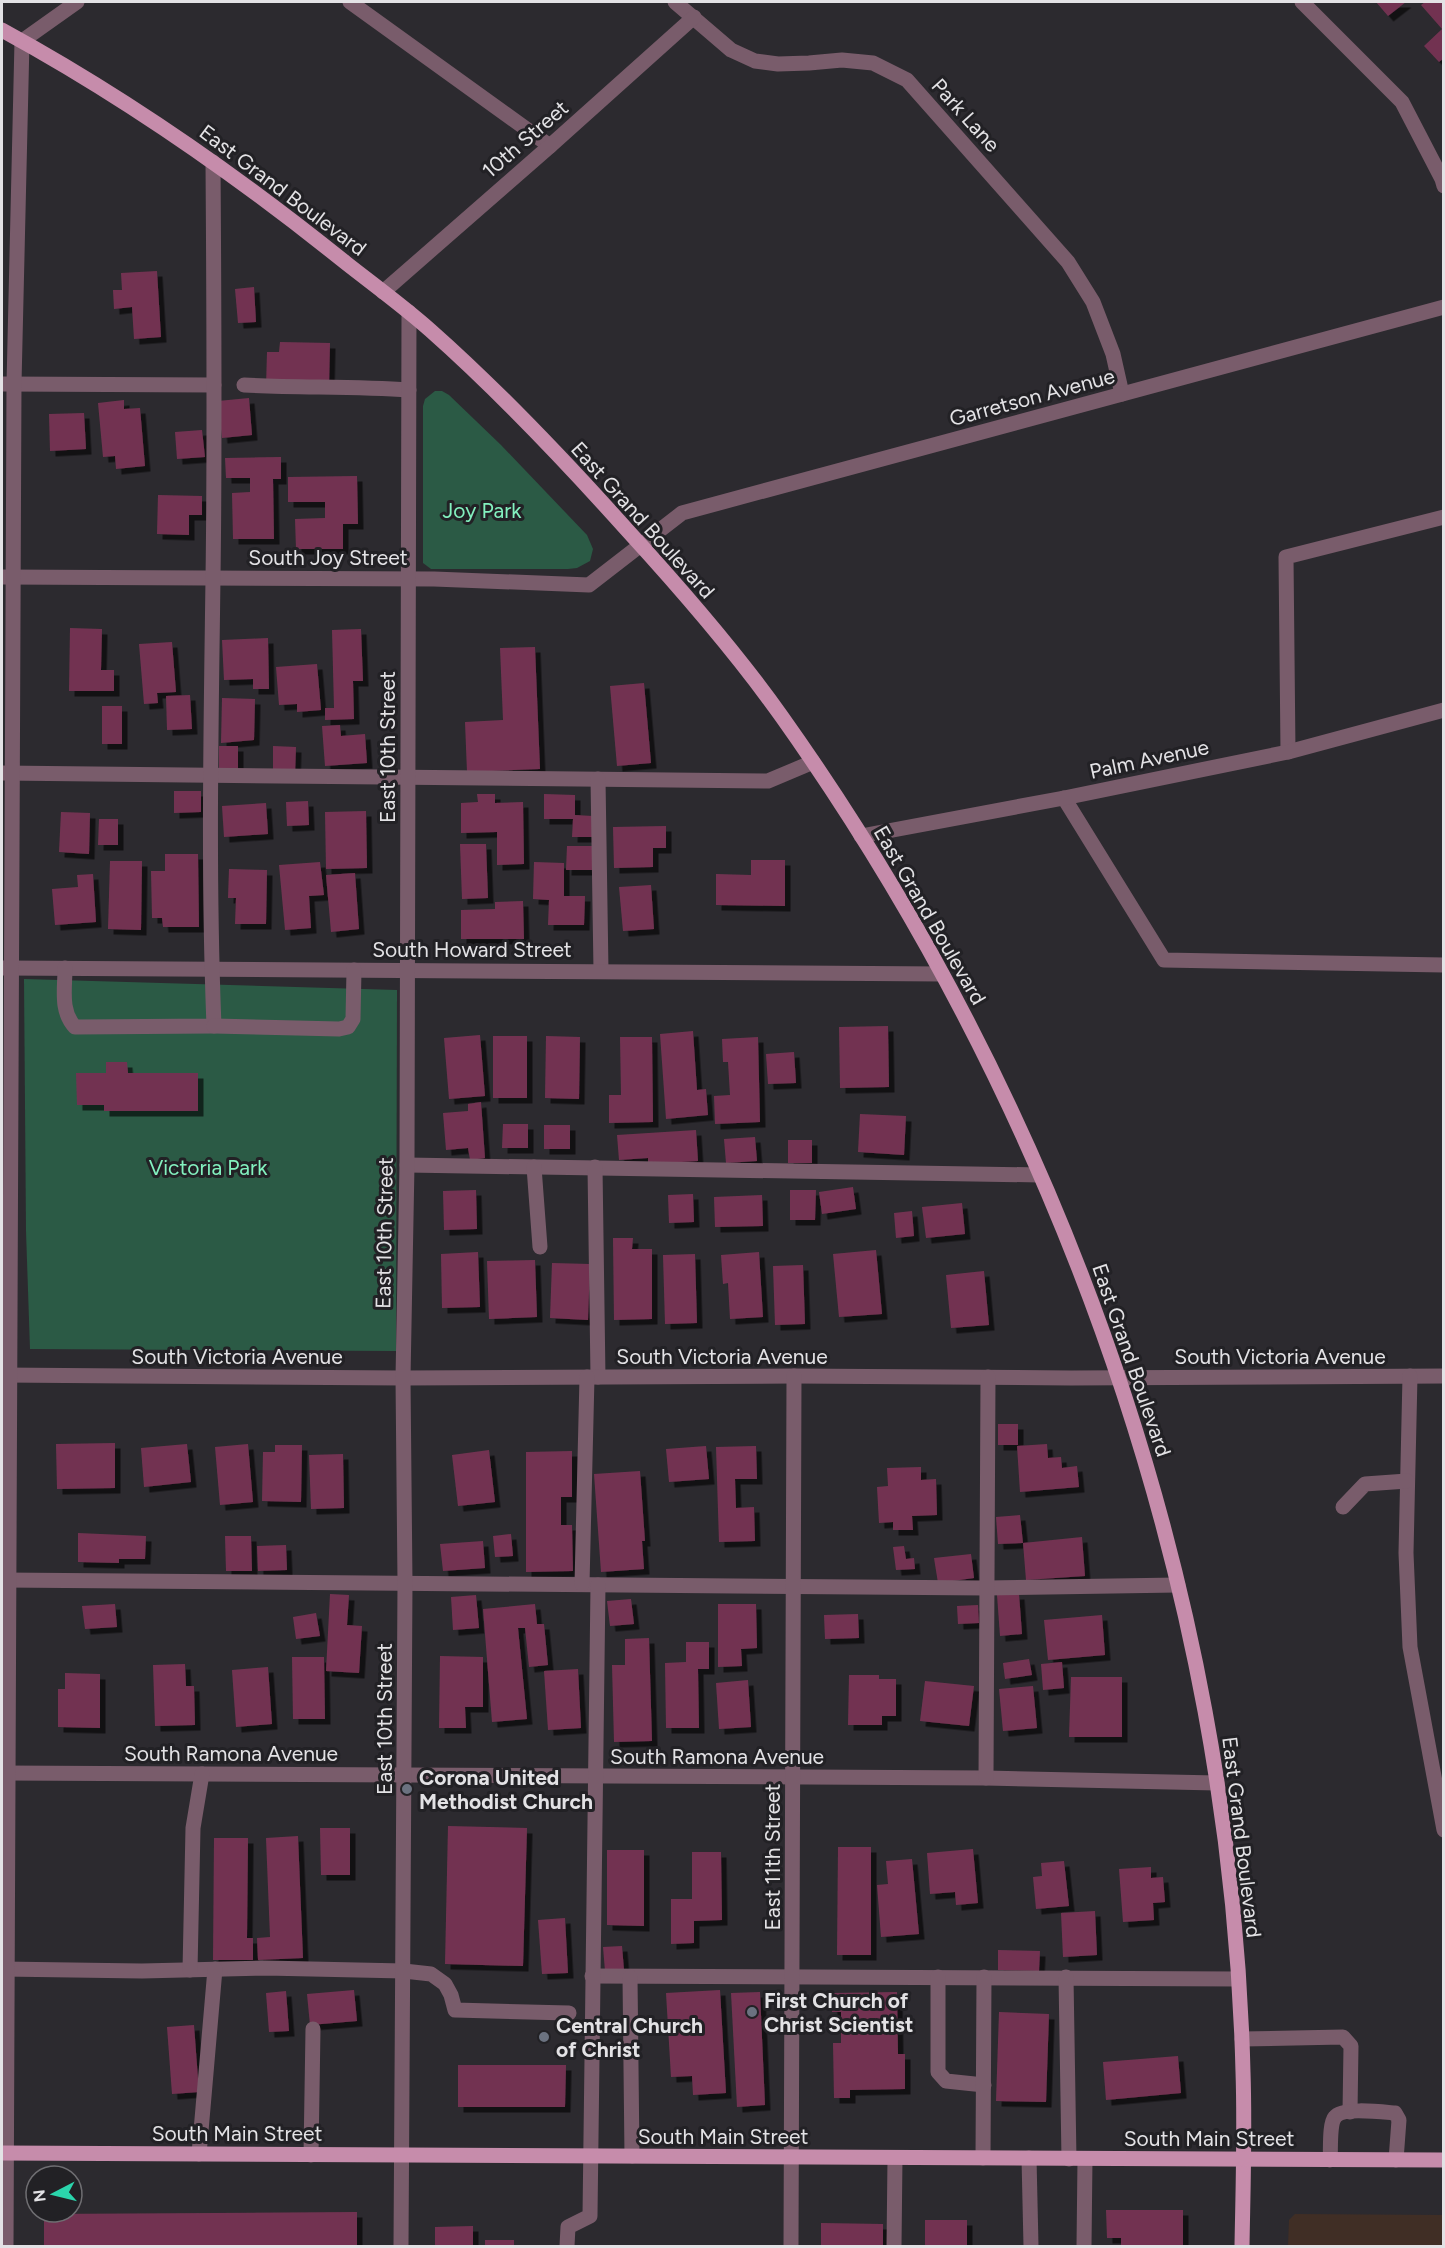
<svg xmlns="http://www.w3.org/2000/svg" width="1445" height="2248" font-family="Figtree,sans-serif">
<style>
.education{fill:#402e25}
.green{fill:#2b5a45}
.building{fill:#723351;filter:url(#shadow)}
.lines{fill:none;stroke-linecap:round;stroke-linejoin:round}
.minor{stroke:#795c6b;stroke-width:15}
.major{stroke:#c68cab;stroke-width:15}
.worship-dot{fill:#6b7280;stroke:#222125;stroke-width:2}
.labels{text-anchor:middle;dominant-baseline:central;stroke-width:6;stroke-linejoin:round;paint-order:stroke}
.street-label{font-size:21px;fill:#e3e2e5;stroke:#222125}
.park-label{font-size:21px;fill:#83f1bf;stroke:#222125}
.poi-label{font-size:21px;font-weight:bold;fill:#e3e2e5;stroke:#222125;text-anchor:start}
</style>
<defs>
<filter id="shadow"><feDropShadow dx="5.5" dy="5.5" stdDeviation="0" flood-color="#0009"/></filter>
</defs>
<rect width="100%" height="100%" fill="#2c2a2f"/>
<polygon class="education" points="1295,2214 1443,2215 1443,2246 1288,2246 1289,2220"/>
<g class="green">
<polygon points="435,391 442,391 449,395 501,445 587,535 593,549 590,561 577,568 568,569 431,569 423,563 423,406 425,399"/>
<polygon points="24,979 397,990 396,1351 30,1349 26,1231"/>
</g>
<g class="building">
<polygon points="1376,2 1406,2 1388,16"/>
<polygon points="1425,2 1444,2 1444,58 1439,62 1424,46 1442,29 1421,5"/>
<polygon points="157,271 161,337 134,339 132,307 114,309 113,290 122,290 121,273"/>
<polygon points="254,287 256,322 238,323 235,289"/>
<polygon points="280,342 330,343 329,386 266,387 267,352 279,352"/>
<polygon points="249,398 252,435 222,438 218,401"/>
<polygon points="124,400 124,409 140,408 145,466 116,469 115,456 103,457 98,403"/>
<polygon points="84,413 86,449 50,451 49,414"/>
<polygon points="202,430 205,457 177,459 175,432"/>
<polygon points="281,457 281,479 273,479 274,539 233,539 232,493 250,492 250,478 226,478 225,458"/>
<polygon points="357,476 358,524 343,524 343,549 296,549 295,519 325,518 325,502 288,502 288,477"/>
<polygon points="158,495 202,496 202,515 189,515 189,535 157,534"/>
<polygon points="70,628 102,629 101,670 114,670 114,691 69,691"/>
<polygon points="361,629 363,681 353,681 354,719 325,720 325,708 334,708 332,630"/>
<polygon points="268,638 269,689 253,689 253,679 224,680 222,640"/>
<polygon points="172,642 176,692 157,693 158,703 144,704 139,644"/>
<polygon points="535,647 540,769 467,772 465,722 503,720 500,648"/>
<polygon points="317,664 321,710 297,712 297,704 279,705 276,667"/>
<polygon points="644,683 651,763 617,766 610,686"/>
<polygon points="190,695 192,729 167,730 166,696"/>
<polygon points="222,698 255,699 254,740 221,743"/>
<rect x="102" y="706" width="20" height="38"/>
<polygon points="340,725 341,736 365,734 367,763 325,766 322,726"/>
<polygon points="219,746 238,746 238,773 219,772"/>
<polygon points="273,746 296,747 295,775 273,775"/>
<polygon points="174,791 201,791 201,812 174,813"/>
<polygon points="477,794 495,794 495,803 523,802 524,864 497,865 497,832 461,833 461,803 478,802"/>
<polygon points="544,794 575,795 575,815 593,816 593,837 572,837 573,819 544,819"/>
<polygon points="308,801 309,825 287,826 286,802"/>
<polygon points="266,803 268,834 224,837 222,806"/>
<polygon points="366,811 367,868 326,869 325,812"/>
<polygon points="61,812 90,813 89,854 59,852"/>
<polygon points="99,819 118,819 118,845 98,845"/>
<polygon points="666,826 666,848 653,848 653,867 614,868 613,827"/>
<polygon points="460,844 486,844 488,898 462,899"/>
<polygon points="567,846 592,846 592,870 566,870"/>
<polygon points="165,854 198,854 199,927 163,927 162,918 152,918 151,871 165,871"/>
<polygon points="751,860 785,860 785,906 716,905 716,874 751,875"/>
<polygon points="110,861 142,861 141,930 108,929"/>
<polygon points="320,862 324,895 309,896 311,928 285,930 279,865"/>
<polygon points="534,862 564,863 564,896 585,896 584,925 548,925 549,900 533,899"/>
<polygon points="229,869 267,870 266,924 235,924 236,898 228,898"/>
<polygon points="355,873 359,929 331,932 326,875"/>
<polygon points="93,874 96,922 55,925 52,889 78,887 77,875"/>
<polygon points="651,885 654,929 623,931 619,887"/>
<polygon points="523,901 524,939 461,939 461,910 495,909 495,902"/>
<polygon points="888,1026 889,1087 840,1088 839,1027"/>
<polygon points="693,1031 697,1090 706,1089 708,1115 666,1119 660,1034"/>
<polygon points="480,1035 485,1096 449,1099 444,1038"/>
<rect x="493" y="1036" width="34" height="62"/>
<polygon points="546,1036 580,1037 579,1099 545,1098"/>
<polygon points="620,1037 652,1037 653,1122 609,1123 609,1095 621,1095"/>
<polygon points="758,1037 760,1122 715,1124 714,1096 730,1095 728,1062 723,1062 722,1039"/>
<polygon points="794,1052 796,1083 768,1084 766,1054"/>
<polygon points="106,1062 127,1062 128,1073 198,1073 198,1111 104,1111 104,1105 77,1105 76,1073 106,1073"/>
<polygon points="481,1102 485,1158 470,1160 468,1148 446,1150 443,1113 468,1111 468,1104"/>
<polygon points="860,1114 906,1116 904,1155 858,1152"/>
<polygon points="503,1124 528,1124 528,1148 502,1148"/>
<rect x="544" y="1125" width="26" height="24"/>
<polygon points="696,1130 698,1161 648,1164 648,1158 619,1160 617,1135"/>
<polygon points="755,1137 757,1161 726,1163 724,1139"/>
<rect x="788" y="1140" width="24" height="23"/>
<polygon points="853,1187 856,1209 822,1214 819,1192"/>
<polygon points="476,1190 477,1229 444,1230 443,1191"/>
<polygon points="790,1190 816,1190 815,1220 790,1220"/>
<polygon points="693,1194 694,1222 669,1223 668,1195"/>
<polygon points="762,1195 763,1226 715,1227 714,1197"/>
<polygon points="962,1203 965,1234 926,1238 922,1207"/>
<polygon points="912,1211 914,1236 896,1238 894,1213"/>
<polygon points="613,1238 633,1238 632,1249 652,1249 652,1319 614,1320"/>
<polygon points="876,1250 882,1314 839,1317 833,1254"/>
<polygon points="478,1252 480,1307 442,1308 441,1254"/>
<polygon points="759,1252 763,1317 730,1319 728,1283 723,1284 721,1255"/>
<polygon points="695,1254 697,1323 665,1324 663,1255"/>
<polygon points="535,1260 537,1317 489,1319 487,1261"/>
<polygon points="552,1263 590,1264 588,1320 550,1318"/>
<polygon points="803,1265 805,1324 775,1325 773,1266"/>
<polygon points="984,1271 989,1325 951,1328 946,1275"/>
<rect x="998" y="1424" width="20" height="21"/>
<polygon points="115,1443 115,1488 57,1489 56,1444"/>
<polygon points="187,1444 191,1482 144,1487 141,1448"/>
<polygon points="248,1444 253,1502 220,1505 215,1447"/>
<polygon points="1047,1444 1048,1458 1061,1457 1062,1468 1077,1466 1079,1487 1020,1492 1017,1446"/>
<polygon points="275,1445 302,1445 301,1502 262,1501 263,1452 275,1452"/>
<polygon points="706,1446 709,1479 669,1482 666,1449"/>
<polygon points="756,1446 757,1479 735,1479 736,1508 754,1507 755,1541 719,1542 716,1447"/>
<polygon points="489,1450 495,1502 458,1506 452,1455"/>
<polygon points="572,1451 572,1497 561,1497 561,1525 572,1525 573,1571 526,1572 526,1452"/>
<polygon points="343,1454 344,1508 311,1509 309,1455"/>
<polygon points="921,1467 921,1480 936,1479 937,1515 912,1516 913,1530 893,1530 893,1522 879,1523 877,1487 888,1486 887,1468"/>
<polygon points="640,1471 645,1541 642,1541 644,1569 601,1572 594,1474"/>
<polygon points="1020,1515 1023,1543 1082,1537 1085,1576 1026,1580 1023,1543 998,1544 996,1517"/>
<polygon points="78,1533 146,1536 145,1559 119,1559 119,1563 78,1562"/>
<polygon points="511,1534 513,1556 495,1557 493,1536"/>
<polygon points="225,1536 251,1536 252,1571 226,1571"/>
<polygon points="483,1541 485,1568 443,1571 440,1544"/>
<polygon points="286,1545 287,1570 258,1571 257,1546"/>
<polygon points="904,1546 906,1559 914,1558 915,1569 896,1570 893,1547"/>
<polygon points="971,1554 974,1578 938,1583 934,1558"/>
<polygon points="330,1594 349,1595 347,1625 362,1626 359,1673 326,1671"/>
<polygon points="1019,1594 1022,1634 1000,1636 997,1595"/>
<polygon points="476,1595 479,1628 453,1630 451,1597"/>
<polygon points="631,1599 634,1624 610,1626 607,1601"/>
<polygon points="115,1604 117,1627 85,1629 82,1606"/>
<polygon points="535,1604 537,1624 544,1624 548,1665 529,1667 525,1628 518,1628 527,1719 492,1722 483,1609"/>
<polygon points="718,1604 756,1604 757,1648 741,1649 742,1666 718,1667"/>
<polygon points="978,1605 979,1623 958,1624 957,1606"/>
<polygon points="316,1613 320,1636 296,1639 293,1617"/>
<polygon points="858,1614 859,1638 825,1639 824,1615"/>
<polygon points="1102,1615 1105,1655 1048,1660 1044,1620"/>
<polygon points="649,1638 652,1741 614,1742 612,1665 625,1665 625,1639"/>
<polygon points="686,1642 709,1642 709,1669 698,1669 699,1728 666,1728 665,1663 686,1662"/>
<polygon points="440,1656 483,1657 483,1707 465,1707 466,1728 439,1728"/>
<polygon points="292,1657 324,1657 325,1719 293,1719"/>
<polygon points="1029,1659 1032,1675 1005,1679 1003,1663"/>
<polygon points="1062,1662 1064,1688 1043,1690 1041,1664"/>
<polygon points="185,1664 186,1686 194,1686 195,1725 155,1726 153,1665"/>
<polygon points="268,1667 272,1724 236,1727 232,1670"/>
<polygon points="578,1669 581,1728 548,1730 544,1671"/>
<polygon points="65,1673 100,1674 100,1728 58,1727 58,1689 65,1689"/>
<polygon points="849,1675 879,1675 879,1679 896,1679 896,1716 882,1716 882,1725 848,1725"/>
<polygon points="1071,1677 1122,1677 1122,1737 1069,1737"/>
<polygon points="748,1680 751,1727 719,1729 716,1683"/>
<polygon points="925,1681 974,1686 969,1726 920,1721"/>
<polygon points="1033,1686 1037,1728 1003,1731 999,1689"/>
<polygon points="448,1826 527,1828 523,1966 445,1964"/>
<polygon points="320,1828 350,1828 350,1875 321,1875"/>
<polygon points="298,1836 303,1958 258,1960 257,1938 270,1937 266,1838"/>
<polygon points="214,1838 248,1838 247,1938 253,1938 253,1960 213,1960"/>
<polygon points="838,1847 871,1847 871,1955 837,1955"/>
<polygon points="973,1849 978,1903 956,1905 955,1892 930,1894 927,1853"/>
<polygon points="607,1850 644,1850 644,1926 607,1925"/>
<polygon points="692,1852 721,1852 722,1920 694,1921 694,1943 671,1944 671,1899 692,1899"/>
<polygon points="912,1859 919,1934 881,1937 877,1885 888,1884 886,1861"/>
<polygon points="1064,1861 1069,1906 1036,1909 1033,1877 1042,1876 1041,1863"/>
<polygon points="1151,1867 1151,1878 1163,1877 1165,1902 1153,1903 1154,1920 1123,1922 1119,1869"/>
<polygon points="1095,1911 1097,1955 1063,1957 1061,1913"/>
<polygon points="565,1918 568,1973 542,1974 538,1920"/>
<polygon points="622,1946 624,1970 605,1971 603,1947"/>
<polygon points="998,1950 1040,1951 1039,1971 998,1970"/>
<polygon points="354,1990 357,2021 310,2025 307,1994"/>
<polygon points="720,1990 726,2093 693,2095 692,2076 671,2077 666,1993"/>
<polygon points="286,1991 289,2031 269,2032 266,1993"/>
<polygon points="760,1992 765,2105 737,2107 731,1993"/>
<polygon points="897,1992 898,2054 905,2054 905,2089 850,2090 850,2098 834,2098 833,2043 841,2043 841,2012 832,2012 831,1993"/>
<polygon points="999,2012 1049,2014 1046,2102 996,2101"/>
<polygon points="194,2025 199,2092 172,2094 167,2027"/>
<polygon points="1178,2056 1181,2093 1106,2100 1103,2062"/>
<polygon points="458,2065 566,2065 565,2107 458,2107"/>
<polygon points="1106,2210 1183,2210 1183,2246 1121,2246 1121,2238 1107,2238"/>
<polygon points="357,2212 357,2246 44,2246 44,2214"/>
<rect x="925" y="2220" width="42" height="26"/>
<polygon points="821,2223 883,2224 883,2246 821,2246"/>
<polygon points="473,2226 473,2246 435,2246 435,2227"/>
<rect x="485" y="2240" width="29" height="6"/>
</g>
<g class="lines">
<g class="minor">
<polyline points="350,2 550,146"/>
<polyline points="675,2 731,50 755,61 778,64 809,63 842,60 873,63 907,80 1068,262 1093,302 1113,354 1122,394"/>
<polyline points="1302,2 1402,102 1442,179 1444,186"/>
<polyline points="383,292 550,146 694,17"/>
<polyline points="2,384 214,385"/>
<path d="M 244,385 C 299,388 354,386 409,390"/>
<polyline points="2,577 434,579 589,585 682,513 1444,307"/>
<polyline points="1288,752 1286,557 1444,517"/>
<polyline points="2,773 768,781 813,762"/>
<polyline points="598,779 601,971"/>
<polyline points="1064,798 1164,960 1444,965"/>
<polyline points="861,836 1064,798 1288,752 1444,710"/>
<polyline points="2,968 942,974"/>
<path d="M 65,968 C 65,989 60,1011 75,1027 L 214,1026 C 208,877 211,728 213,578 C 215,439 214,301 213,162"/>
<polyline points="214,1026 339,1029 348,1027 353,1019 354,970"/>
<polyline points="407,1165 1040,1175"/>
<polyline points="534,1167 540,1247"/>
<polyline points="595,1167 598,1377"/>
<polyline points="2,1375 403,1378 794,1376 1071,1378 1444,1376"/>
<polyline points="1410,1376 1406,1553 1410,1647 1444,1830"/>
<polyline points="1343,1507 1365,1484 1407,1481"/>
<polyline points="2,1580 987,1588 1178,1585"/>
<polyline points="582,1584 587,1377"/>
<polyline points="2,1773 986,1778 1217,1783"/>
<polyline points="986,1778 988,1377"/>
<polyline points="2,1969 142,1971 265,1968 404,1971 431,1974 445,1984 451,1995 455,2010 569,2013"/>
<polyline points="190,1970 193,1828 202,1774"/>
<polyline points="592,1976 1238,1979"/>
<polyline points="630,1977 632,2156"/>
<polyline points="938,1977 938,2072 946,2081 984,2085"/>
<polyline points="1066,1977 1069,2159"/>
<polyline points="1242,2039 1343,2037 1351,2046 1350,2112"/>
<polyline points="199,2154 215,1969"/>
<polyline points="311,2155 313,2029"/>
<polyline points="983,2158 984,1977"/>
<polyline points="1029,2158 1031,2246"/>
<path d="M 1330,2160 C 1331,2150 1329,2124 1335,2117 C 1342,2107 1383,2112 1395,2113 L 1399,2120 L 1396,2160"/>
<polyline points="6,2246 14,384 22,41 77,2"/>
<polyline points="401,2246 405,1583 403,1378 407,1165 409,312"/>
<polyline points="567,2246 568,2227 590,2216 598,1585"/>
<polyline points="791,2246 794,1376"/>
<polyline points="894,2246 895,2158"/>
<polyline points="1084,2246 1085,2159"/>
</g>
<g class="major">
<path d="M 2,30 C 123,96 238,176 346,263 C 374,285 403,306 430,330 C 499,391 567,463 628,531 C 682,590 736,652 782,717 C 992,1013 1139,1355 1205,1711 C 1227,1830 1240,1951 1243,2072 C 1245,2130 1243,2188 1242,2246"/>
<polyline points="2,2153 1444,2160"/>
</g>
</g>
<g class="worship-dot">
<circle cx="407" cy="1789" r="6"/>
<circle cx="752" cy="2012" r="6"/>
<circle cx="544" cy="2037" r="6"/>
</g>
<g class="labels">
<g class="street-label">
<text transform="translate(966 115) rotate(48)">Park Lane</text>
<text transform="translate(525 139) rotate(-41)">10th Street</text>
<text transform="translate(283 190) rotate(37)">East Grand Boulevard</text>
<text transform="translate(1032 397) rotate(-15)">Garretson Avenue</text>
<text transform="translate(643 520) rotate(48)">East Grand Boulevard</text>
<text x="328" y="557">South Joy Street</text>
<text transform="translate(387 747) rotate(-90)">East 10th Street</text>
<text transform="translate(1149 759) rotate(-12)">Palm Avenue</text>
<text transform="translate(930 915) rotate(60)">East Grand Boulevard</text>
<text x="472" y="949">South Howard Street</text>
<text transform="translate(384 1233) rotate(-89)">East 10th Street</text>
<text x="237" y="1356">South Victoria Avenue</text>
<text x="722" y="1356">South Victoria Avenue</text>
<text x="1280" y="1356">South Victoria Avenue</text>
<text transform="translate(1132 1360) rotate(71)">East Grand Boulevard</text>
<text transform="translate(384 1719) rotate(-90)">East 10th Street</text>
<text x="231" y="1753">South Ramona Avenue</text>
<text x="717" y="1756">South Ramona Avenue</text>
<text transform="translate(1242 1837) rotate(83)">East Grand Boulevard</text>
<text transform="translate(772 1857) rotate(-90)">East 11th Street</text>
<text x="237" y="2133">South Main Street</text>
<text x="723" y="2136">South Main Street</text>
<text x="1209" y="2138">South Main Street</text>
</g>
<g class="park-label">
<text x="482" y="510">Joy Park</text>
<text x="208" y="1167">Victoria Park</text>
</g>
<g class="poi-label">
<text x="419" y="1777">Corona United<tspan x="419" dy="24">Methodist Church</tspan></text>
<text x="764" y="2000">First Church of<tspan x="764" dy="24">Christ Scientist</tspan></text>
<text x="556" y="2025">Central Church<tspan x="556" dy="24">of Christ</tspan></text>
</g>
</g>
<rect width="1445" height="2248" fill="none" stroke="#e3e2e5" stroke-width="6"/>
<g transform="translate(54 2194) rotate(263)"><circle r="28" fill="#222125" stroke="#6f6e72" stroke-width="1.5"/>
<path d="M0-4.5L10 22L0 15L-10 22Z" fill="#2bd5ac"/>
<text y="-9" font-size="16" font-weight="bold" text-anchor="middle" fill="#e3e2e5">N</text>
</g>
</svg>
